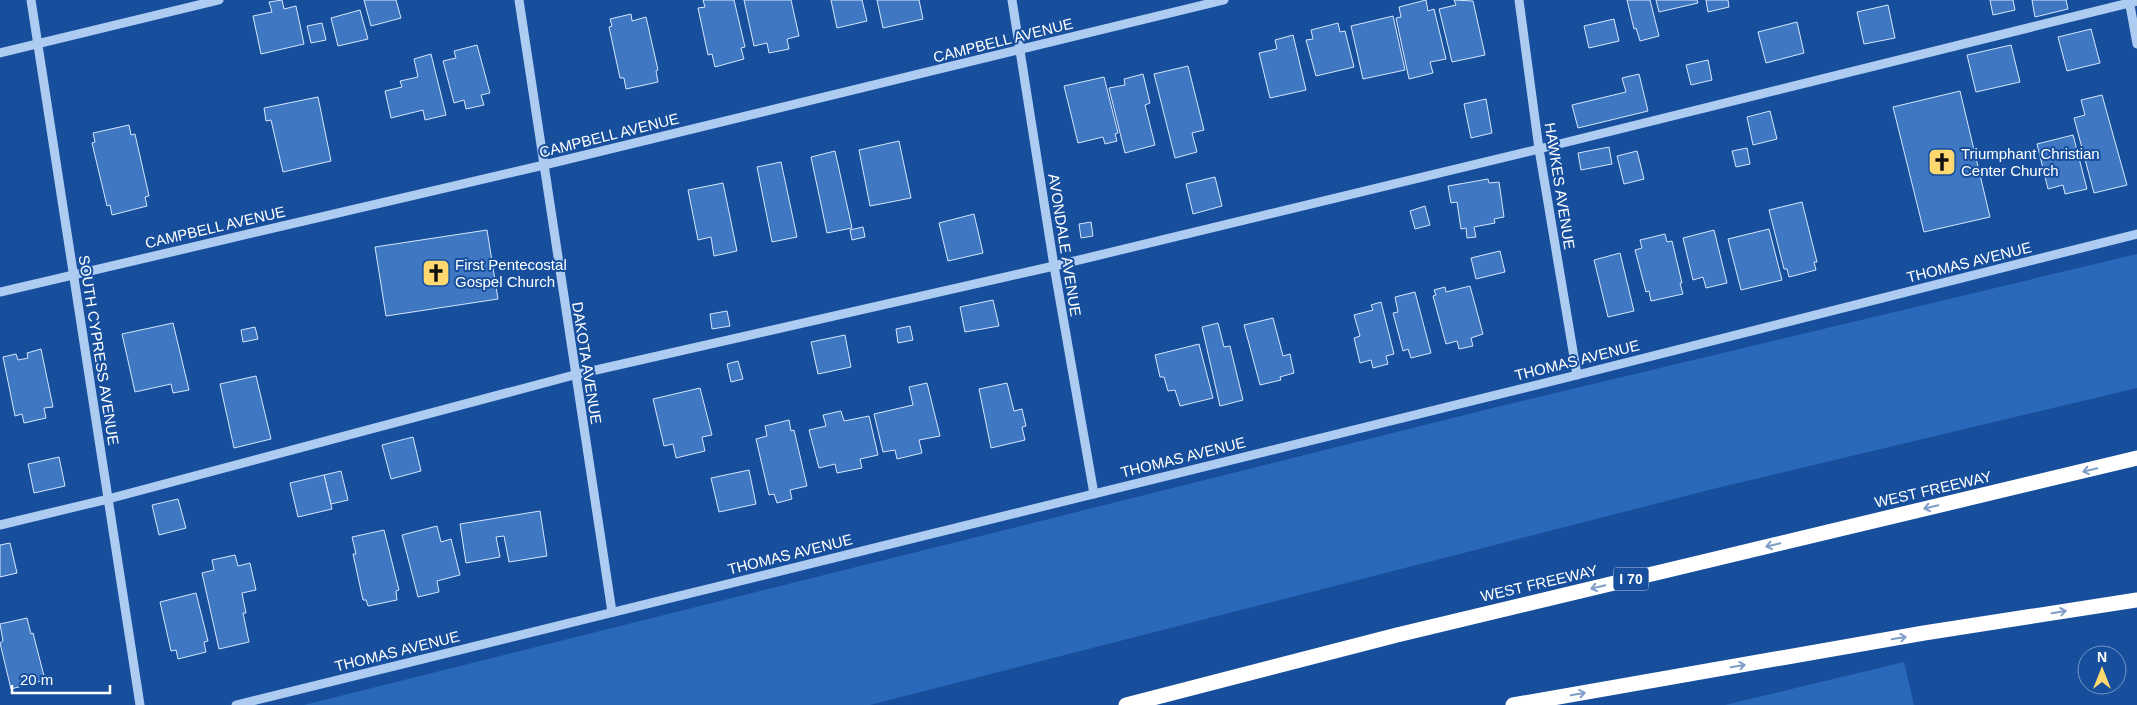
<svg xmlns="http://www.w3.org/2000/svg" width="2137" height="705" font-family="Helvetica,sans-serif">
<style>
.green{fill:#2a68ba}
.building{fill:#3f77c3;stroke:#d6e7fd}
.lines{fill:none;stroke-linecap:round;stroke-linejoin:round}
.minor{stroke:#aeccf2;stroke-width:9}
.highway{stroke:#fff;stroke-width:15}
.oneway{stroke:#7f9ec9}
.labels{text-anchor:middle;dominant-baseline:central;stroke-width:4;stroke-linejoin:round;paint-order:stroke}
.shield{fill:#174f9d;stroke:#b9cae2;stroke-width:1}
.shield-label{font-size:14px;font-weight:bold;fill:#fff}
.street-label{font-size:15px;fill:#fff;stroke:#174f9d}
.poi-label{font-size:15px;fill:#fff;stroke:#174f9d;text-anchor:start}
</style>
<rect width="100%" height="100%" fill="#174f9d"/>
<g class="green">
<polygon points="2137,254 2137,388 1717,488 870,705 304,705 1493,408"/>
<polygon points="1904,662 1914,705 1725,705"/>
</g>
<g class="building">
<polygon points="282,0 284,9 296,6 304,44 261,54 253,16 272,12 269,2"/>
<polygon points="364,0 396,0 401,18 371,26"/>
<polygon points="703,0 734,0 745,47 741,48 744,59 715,67 712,54 708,55 698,8 705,7"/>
<polygon points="744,0 791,0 799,36 787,39 789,49 769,53 767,43 754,46"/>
<polygon points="831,0 862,0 867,21 837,28"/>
<polygon points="877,0 919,0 923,19 883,28"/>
<polygon points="1426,0 1428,11 1434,9 1446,59 1430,62 1433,73 1409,79 1396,18 1401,17 1399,7"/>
<polygon points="1454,0 1473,1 1485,55 1452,62 1439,9 1456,5"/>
<polygon points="1627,0 1650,0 1659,36 1640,41 1636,28 1634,29"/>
<polygon points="1656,0 1697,0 1698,3 1659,12"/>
<polygon points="1706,0 1728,0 1729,7 1708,12"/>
<polygon points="1990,0 2013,0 2015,10 1993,15"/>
<polygon points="2032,0 2066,0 2068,9 2035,17"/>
<polygon points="1888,5 1895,38 1864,44 1857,12"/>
<polygon points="360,10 368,39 338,46 331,18"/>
<polygon points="631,14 632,21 646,17 658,70 656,71 658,82 626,89 624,78 620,78 609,27 612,26 610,19"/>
<polygon points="1393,16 1405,70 1363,79 1351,26"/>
<polygon points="1614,19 1619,41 1589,48 1584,26"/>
<polygon points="1797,22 1804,53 1766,63 1758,32"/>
<polygon points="322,23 326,40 311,43 307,26"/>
<polygon points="1338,23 1340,32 1345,31 1354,67 1316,76 1306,40 1313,39 1311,30"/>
<polygon points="2091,29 2100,63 2067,71 2058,37"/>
<polygon points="1293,35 1306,90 1270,98 1259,53 1277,49 1275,40"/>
<polygon points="477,45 490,93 481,95 484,105 466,109 464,100 454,103 443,61 456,58 454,51"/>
<polygon points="2011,45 2020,82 1976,92 1967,55"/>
<polygon points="431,54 446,115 425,120 423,110 391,118 385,91 402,87 400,81 418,77 414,59"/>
<polygon points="1708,60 1712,80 1691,85 1686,65"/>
<polygon points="1188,66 1204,130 1192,133 1197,152 1175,158 1154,74"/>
<polygon points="1143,74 1150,103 1145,105 1155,145 1125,153 1109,88 1125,85 1124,79"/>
<polygon points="1639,74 1648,111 1578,128 1572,105 1626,92 1622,78"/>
<polygon points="1104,77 1118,133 1115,134 1117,141 1105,144 1103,137 1078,143 1064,86"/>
<polygon points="1960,91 1990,217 1924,232 1893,107"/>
<polygon points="2102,95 2127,185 2094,193 2074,118 2085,115 2081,100"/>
<polygon points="318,97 331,161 283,172 271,120 266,121 264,108"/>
<polygon points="1486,99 1492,133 1471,138 1464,104"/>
<polygon points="1770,111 1777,139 1753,145 1747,117"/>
<polygon points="129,125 131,135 135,134 149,196 145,197 147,206 112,215 110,205 107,206 92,143 95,142 93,133"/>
<polygon points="2073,135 2087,189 2065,194 2063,185 2048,189 2037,144"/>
<polygon points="899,141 911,198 870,206 859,150"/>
<polygon points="1609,147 1612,164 1581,170 1578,153"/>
<polygon points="1747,148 1750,164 1736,167 1732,151"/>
<polygon points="835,151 852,228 827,233 811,157"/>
<polygon points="1637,151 1644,179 1624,184 1617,156"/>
<polygon points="781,162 797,237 772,242 757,167"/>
<polygon points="1215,177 1222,206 1193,214 1186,184"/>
<polygon points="1488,179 1489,183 1499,182 1504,217 1494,219 1495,223 1474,227 1476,237 1467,238 1466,228 1461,229 1457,202 1451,203 1448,186"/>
<polygon points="723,183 737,251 714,256 711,237 698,240 688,190"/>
<polygon points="1802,202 1817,262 1814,262 1816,270 1789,277 1787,269 1784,269 1769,210"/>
<polygon points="1425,206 1430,225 1415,229 1410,211"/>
<polygon points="974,214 983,253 948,261 939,223"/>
<polygon points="1091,222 1093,236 1081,238 1079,224"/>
<polygon points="863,227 865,237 852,240 850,230"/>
<polygon points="1769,229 1782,280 1741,290 1728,239"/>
<polygon points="487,230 498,299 386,316 375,247"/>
<polygon points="1714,230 1727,283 1706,288 1703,277 1693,280 1683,238"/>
<polygon points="1665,234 1667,242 1672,241 1682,283 1680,283 1683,294 1651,301 1649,291 1646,292 1635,250 1642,248 1640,240"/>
<polygon points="1500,251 1505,272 1476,279 1471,258"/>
<polygon points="1620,253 1634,311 1608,317 1594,260"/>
<polygon points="1470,286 1483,334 1471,338 1473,346 1459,349 1457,341 1446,344 1433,296 1436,295 1434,290 1445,287 1446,292"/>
<polygon points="1415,292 1431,353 1411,358 1408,349 1403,351 1393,313 1398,312 1395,297"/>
<polygon points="993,300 999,326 965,332 960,307"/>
<polygon points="1381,302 1394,354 1386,356 1388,364 1373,368 1371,360 1360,363 1354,338 1360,336 1354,315 1373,310 1371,305"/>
<polygon points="727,311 730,326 712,329 710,314"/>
<polygon points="1273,318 1283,356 1290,354 1294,373 1280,377 1281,380 1260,385 1244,325"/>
<polygon points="173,323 189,390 173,393 171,384 135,392 122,334"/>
<polygon points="1218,323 1224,347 1230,346 1243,400 1220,406 1202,327"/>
<polygon points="910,326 913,340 898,343 896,329"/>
<polygon points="255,327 258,339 243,342 241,330"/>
<polygon points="845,335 851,367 818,374 811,342"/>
<polygon points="1199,344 1213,398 1180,406 1175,390 1168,391 1164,377 1160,377 1155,355"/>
<polygon points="41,349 53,407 44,408 46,418 24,423 22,414 15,416 3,357 16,354 18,360 28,358 27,353"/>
<polygon points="738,361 743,379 731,382 727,364"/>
<polygon points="256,376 271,439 234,448 220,384"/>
<polygon points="927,383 940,436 919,440 922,453 897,459 895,450 883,452 874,414 913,405 909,387"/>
<polygon points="1007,383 1014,411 1022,409 1026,426 1022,427 1025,440 991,448 979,389"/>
<polygon points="700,388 712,435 702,437 705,451 676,458 673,444 664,446 653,399"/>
<polygon points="841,411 844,421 869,416 878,455 860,459 862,468 837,473 835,464 819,468 809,430 826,426 823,415"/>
<polygon points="789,420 791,431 794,430 807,486 790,490 792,499 777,503 774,494 769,495 756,439 767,436 765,426"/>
<polygon points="413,437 421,471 391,479 382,445"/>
<polygon points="59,457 65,486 34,493 28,464"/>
<polygon points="749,470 756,504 719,512 711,478"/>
<polygon points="341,471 348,500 331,504 324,475"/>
<polygon points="324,475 332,509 298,517 290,483"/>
<polygon points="178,499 186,528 159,535 152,505"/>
<polygon points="540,511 547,556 509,562 504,536 496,537 500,557 466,563 460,524"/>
<polygon points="437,526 441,542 451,539 460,575 437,581 439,592 418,597 402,535"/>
<polygon points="384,530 399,590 396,591 397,600 368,606 366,600 363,600 353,554 356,554 352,537"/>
<polygon points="10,543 17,573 0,577 0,545"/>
<polygon points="235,555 238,566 250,563 256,590 242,593 246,613 243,613 249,642 219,649 202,573 214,570 212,560"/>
<polygon points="196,593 208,641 204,642 206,652 178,659 176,650 171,651 160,602"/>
<polygon points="27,618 31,634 33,633 45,680 11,689 0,643 3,641 0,624"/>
</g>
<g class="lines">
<g class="minor">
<polyline points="31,0 140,705"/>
<polyline points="519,0 612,612"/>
<polyline points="1012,0 1054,266 1094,494"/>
<polyline points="1519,0 1539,149 1577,375"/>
<polyline points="2129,0 2137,44"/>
<polyline points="0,53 219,0"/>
<polyline points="0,292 544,165 1224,0"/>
<polyline points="0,525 108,499 574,375 1054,266 1539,149 2137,1"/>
<polyline points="236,705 1577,375 2137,234"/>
</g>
<g class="highway">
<polyline points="1126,705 1397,635 2137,458"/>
<polyline points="1513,705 1924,633 2137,600"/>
</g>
</g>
<defs><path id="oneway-shaft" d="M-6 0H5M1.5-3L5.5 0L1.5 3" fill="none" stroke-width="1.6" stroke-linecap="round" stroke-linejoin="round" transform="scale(1.25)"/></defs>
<g class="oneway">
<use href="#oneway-shaft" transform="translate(2090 470) rotate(167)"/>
<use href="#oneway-shaft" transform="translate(1931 507) rotate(167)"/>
<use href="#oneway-shaft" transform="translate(1773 545) rotate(167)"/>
<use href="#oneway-shaft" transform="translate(1598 587) rotate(167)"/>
<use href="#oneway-shaft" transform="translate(2059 612) rotate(-9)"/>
<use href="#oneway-shaft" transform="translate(1899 638) rotate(-10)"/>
<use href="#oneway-shaft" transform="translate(1738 666) rotate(-10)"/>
<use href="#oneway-shaft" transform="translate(1578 694) rotate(-10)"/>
</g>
<defs>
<symbol id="church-square" viewBox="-11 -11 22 22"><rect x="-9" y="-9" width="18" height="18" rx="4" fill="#ffd86f" stroke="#174f9d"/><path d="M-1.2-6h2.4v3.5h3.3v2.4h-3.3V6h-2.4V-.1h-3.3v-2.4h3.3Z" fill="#111"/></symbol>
</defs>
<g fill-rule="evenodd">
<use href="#church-square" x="1926" y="146" width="32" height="32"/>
<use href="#church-square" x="420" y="257" width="32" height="32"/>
</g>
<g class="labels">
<rect class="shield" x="1613.5" y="567.5" width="35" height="23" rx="4"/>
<g class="shield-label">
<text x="1631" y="579">I 70</text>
</g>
<g class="street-label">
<text transform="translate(1003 40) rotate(-14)">CAMPBELL AVENUE</text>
<text transform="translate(609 135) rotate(-14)">CAMPBELL AVENUE</text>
<text transform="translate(1560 186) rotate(81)">HAWKES AVENUE</text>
<text transform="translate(215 227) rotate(-13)">CAMPBELL AVENUE</text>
<text transform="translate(1065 245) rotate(81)">AVONDALE AVENUE</text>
<text transform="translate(1969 262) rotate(-14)">THOMAS AVENUE</text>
<text transform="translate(99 350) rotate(81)">SOUTH CYPRESS AVENUE</text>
<text transform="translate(1577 360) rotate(-14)">THOMAS AVENUE</text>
<text transform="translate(587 363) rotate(81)">DAKOTA AVENUE</text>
<text transform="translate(1183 457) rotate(-14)">THOMAS AVENUE</text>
<text transform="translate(1933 489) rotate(-13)">WEST FREEWAY</text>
<text transform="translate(790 554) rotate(-14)">THOMAS AVENUE</text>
<text transform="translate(1539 583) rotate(-13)">WEST FREEWAY</text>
<text transform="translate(397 651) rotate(-14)">THOMAS AVENUE</text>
</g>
<g class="poi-label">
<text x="1961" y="153">Triumphant Christian<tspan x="1961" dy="17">Center Church</tspan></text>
<text x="455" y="264">First Pentecostal<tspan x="455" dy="17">Gospel Church</tspan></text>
</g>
</g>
<g transform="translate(2102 670)"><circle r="24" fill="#174f9d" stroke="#7495c4"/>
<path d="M0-4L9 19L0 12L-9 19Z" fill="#ffd86f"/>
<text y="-8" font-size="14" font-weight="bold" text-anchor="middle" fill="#ffffff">N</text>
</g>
<path d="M12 685v8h98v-8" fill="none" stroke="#ffffff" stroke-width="2.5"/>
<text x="20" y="685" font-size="15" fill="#ffffff" stroke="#174f9d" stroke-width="4" paint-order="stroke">20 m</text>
</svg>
